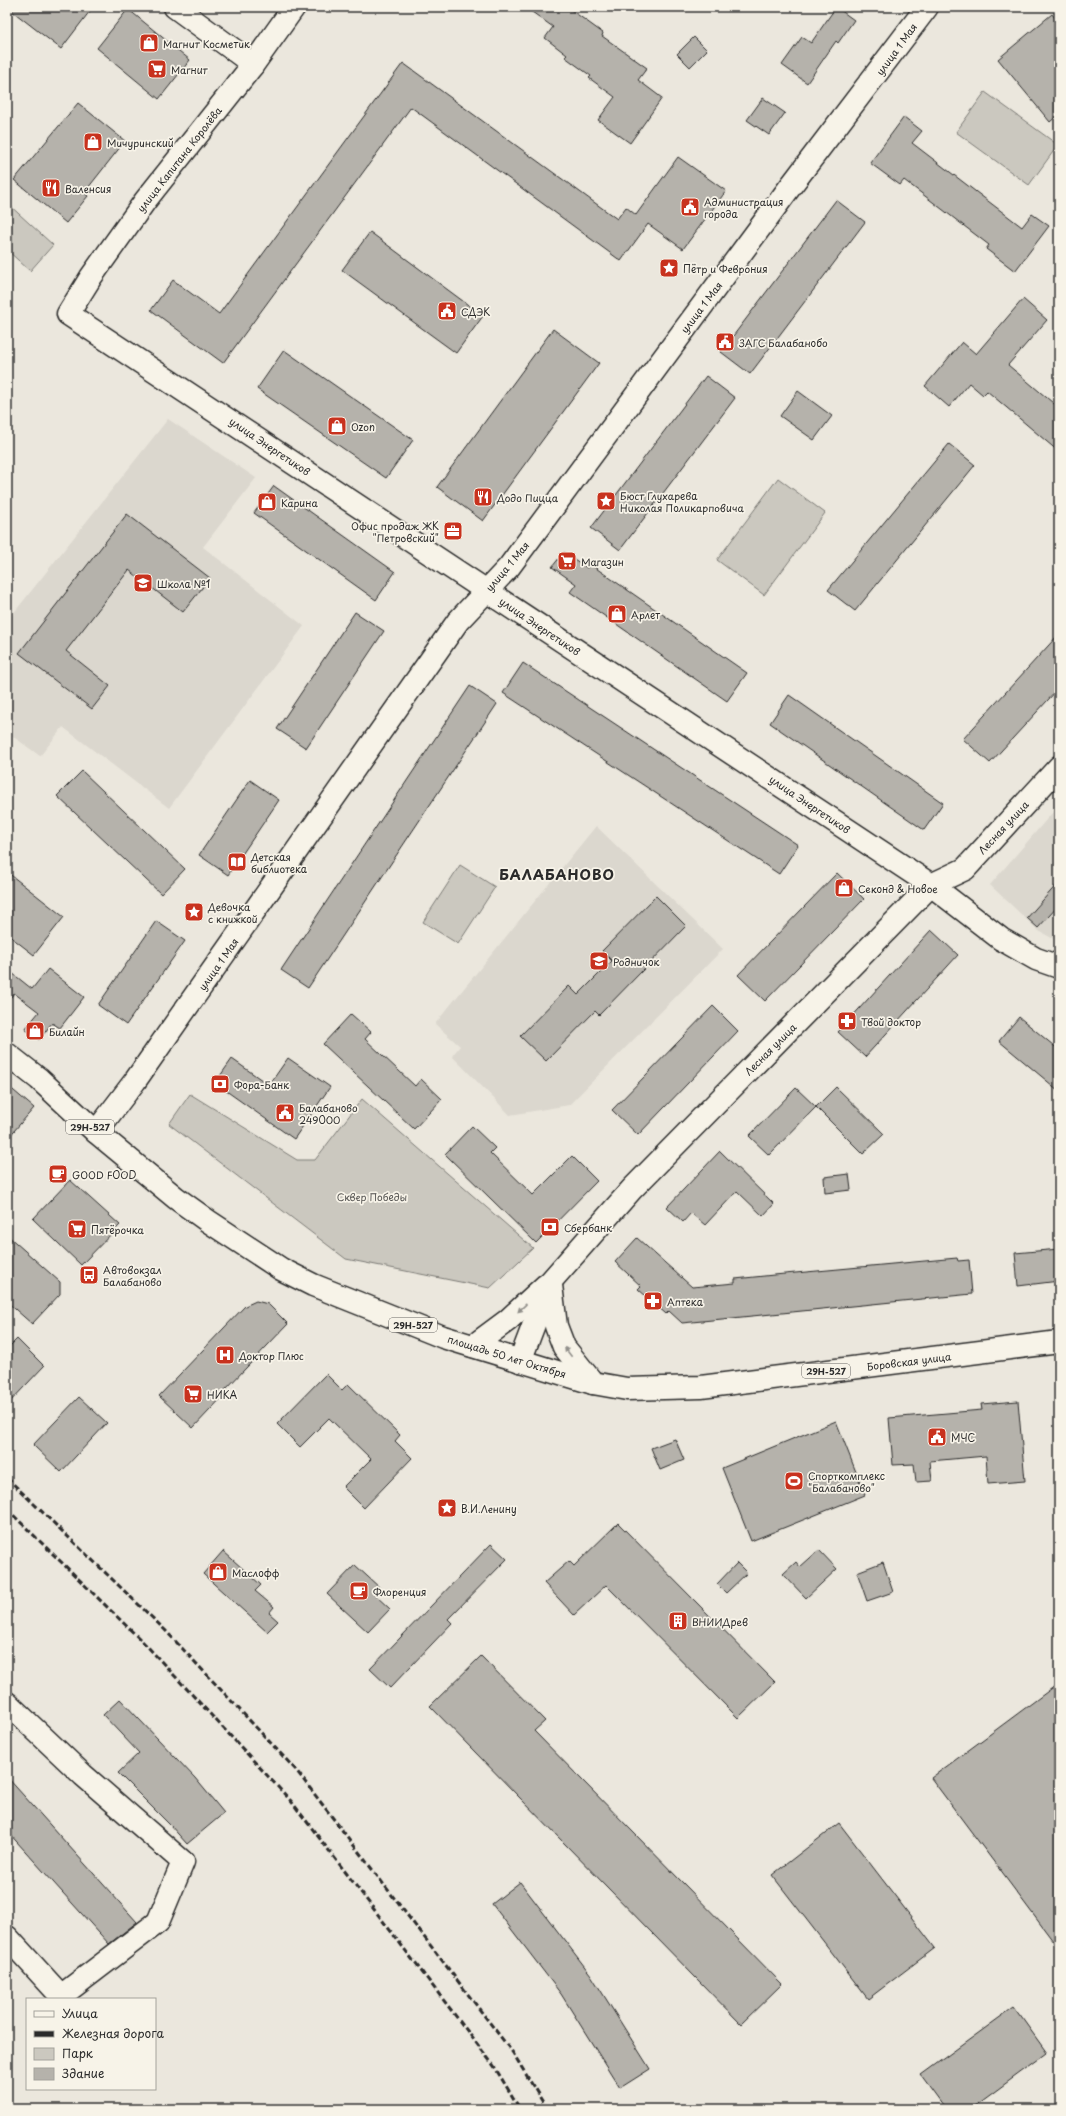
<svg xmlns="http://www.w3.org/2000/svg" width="1066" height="2116" font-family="'Playpen Sans',sans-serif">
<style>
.built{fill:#dbd7ce}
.green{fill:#cbc8bf;stroke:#7b7a75}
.building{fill:#b5b2ab;stroke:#2b2b2b}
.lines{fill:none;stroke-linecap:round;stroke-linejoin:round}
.minor-casing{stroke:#2b2b2b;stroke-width:25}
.major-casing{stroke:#2b2b2b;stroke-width:25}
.minor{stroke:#f7f3e8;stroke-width:22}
.major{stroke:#f7f3e8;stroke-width:22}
.rail{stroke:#2b2b2b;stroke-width:3;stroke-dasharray:6 3;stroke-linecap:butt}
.oneway{fill:#918f8a}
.labels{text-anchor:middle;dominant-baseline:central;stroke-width:3.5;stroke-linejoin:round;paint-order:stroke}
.shield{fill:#f7f3e8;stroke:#686764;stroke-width:1}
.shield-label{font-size:9px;font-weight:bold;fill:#2b2b2b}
.poi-label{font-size:10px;fill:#2b2b2b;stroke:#f7f3e8;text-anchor:start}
.street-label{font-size:10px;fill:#2b2b2b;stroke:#f7f3e8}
.park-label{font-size:10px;fill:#535250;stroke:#f7f3e8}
.district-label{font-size:14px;font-weight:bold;letter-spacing:1px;fill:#2b2b2b;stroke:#f7f3e8}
</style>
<rect width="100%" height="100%" fill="#ebe7dd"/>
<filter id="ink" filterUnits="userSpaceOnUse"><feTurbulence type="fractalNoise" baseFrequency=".025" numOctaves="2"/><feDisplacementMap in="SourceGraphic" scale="8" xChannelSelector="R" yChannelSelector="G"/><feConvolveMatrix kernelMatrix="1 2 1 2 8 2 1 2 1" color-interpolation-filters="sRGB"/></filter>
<g filter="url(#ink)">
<g class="built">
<polygon points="168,419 256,478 203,547 304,626 169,808 63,727 40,756 7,732 7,618 9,619"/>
<polygon points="1059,805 1059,942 1039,931 990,885"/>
<polygon points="596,826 723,949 569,1105 510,1115 452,1056 460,1046 435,1024"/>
</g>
<g class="green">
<polygon points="985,92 1058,145 1029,185 956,132"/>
<polygon points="7,203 53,245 30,271 7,250"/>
<polygon points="778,478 825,513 764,595 717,560"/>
<polygon points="460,865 495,887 458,944 423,922"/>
<polygon points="190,1094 297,1160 315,1160 362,1099 533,1248 490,1288 346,1259 169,1124"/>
</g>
<g class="building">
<polygon points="7,7 93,7 61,49"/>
<polygon points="525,7 567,7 603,33 602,36 647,68 638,80 662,98 630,143 598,120 615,97 589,78 591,76 565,57 567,55 545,38 553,27"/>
<polygon points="836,7 854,20 838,43 836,41 807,83 782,65 802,37 811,43"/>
<polygon points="128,9 190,60 159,99 97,48"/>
<polygon points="1052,14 1059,23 1059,114 1050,122 998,59"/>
<polygon points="694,37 707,50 690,67 677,54"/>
<polygon points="403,63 617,219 626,207 636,215 678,157 726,191 683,249 648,224 621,261 411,107 223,363 151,310 173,280 219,314"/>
<polygon points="763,98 785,113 769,135 747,120"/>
<polygon points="78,103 125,141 84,193 88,196 66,223 14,180"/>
<polygon points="904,117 922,131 912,143 1022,227 1032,214 1049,226 1015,271 986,249 989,245 904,180 900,185 870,163"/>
<polygon points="836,200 865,222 750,374 721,352"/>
<polygon points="370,232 483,316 456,353 342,270"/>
<polygon points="1023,299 1047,320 1008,365 1059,408 1059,452 987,391 983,395 969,383 949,407 925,386 962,342 976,354"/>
<polygon points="553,329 599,363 483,521 437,487"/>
<polygon points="284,350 413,440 386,478 257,389"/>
<polygon points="706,376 735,398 620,550 591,528"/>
<polygon points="798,391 832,416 814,440 780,416"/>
<polygon points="949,444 975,465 855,611 828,590"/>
<polygon points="274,486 395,572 376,600 254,513"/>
<polygon points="127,514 210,578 183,612 129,570 66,651 110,686 92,709 19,653"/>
<polygon points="564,552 587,568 590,564 747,673 727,701 570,592 576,584 552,567"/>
<polygon points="355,612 384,631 306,748 277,729"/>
<polygon points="1059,634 1059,688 990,763 963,739"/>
<polygon points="523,663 798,845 779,874 503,693"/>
<polygon points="470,686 497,704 308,988 281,970"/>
<polygon points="789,695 943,803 924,830 770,723"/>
<polygon points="82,771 185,869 161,894 57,796"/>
<polygon points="250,780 279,800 228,875 199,855"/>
<polygon points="7,872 64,917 34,955 7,934"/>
<polygon points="837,873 864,899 765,1001 738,975"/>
<polygon points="1059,882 1059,905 1038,928 1027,918"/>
<polygon points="656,896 686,926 599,1015 595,1011 546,1061 520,1036 569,986 578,995 612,961 602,951"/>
<polygon points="156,921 185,941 126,1025 98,1005"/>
<polygon points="931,930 958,955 865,1057 838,1032"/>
<polygon points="7,969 32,989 48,969 84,997 60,1028 52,1023 39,1040 25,1029 39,1012 14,993 7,1002"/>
<polygon points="713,1006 738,1031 638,1135 612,1110"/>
<polygon points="351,1014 371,1032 365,1039 415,1086 421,1079 442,1099 414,1129 323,1044"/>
<polygon points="1019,1017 1059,1050 1059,1091 999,1041"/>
<polygon points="288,1058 330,1087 294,1139 215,1083 232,1059 269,1085"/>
<polygon points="7,1085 34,1108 7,1139"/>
<polygon points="836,1087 884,1134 863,1154 816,1107"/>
<polygon points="796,1088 816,1107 769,1155 749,1136"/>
<polygon points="472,1126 495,1148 490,1153 533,1195 572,1156 597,1181 536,1243 445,1154"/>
<polygon points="720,1151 774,1204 763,1216 737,1191 705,1225 691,1213 683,1222 667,1207"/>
<polygon points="849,1174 851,1190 825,1193 824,1177"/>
<polygon points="70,1180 120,1225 81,1265 33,1219"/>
<polygon points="7,1235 60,1282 60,1294 32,1324 7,1302"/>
<polygon points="637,1238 692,1287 735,1283 735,1279 774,1275 957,1258 958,1261 969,1260 972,1294 682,1323 669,1311 666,1314 638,1289 641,1286 615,1262"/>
<polygon points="1059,1249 1059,1281 1018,1286 1015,1253"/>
<polygon points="256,1301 268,1304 288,1324 225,1390 227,1392 193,1428 159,1396 245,1306"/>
<polygon points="17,1339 44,1366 7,1405 7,1349"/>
<polygon points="326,1374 342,1390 348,1384 400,1435 395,1441 412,1458 364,1508 343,1487 371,1459 329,1418 300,1447 277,1424"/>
<polygon points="79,1397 107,1423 61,1472 33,1445"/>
<polygon points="1018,1401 1025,1481 988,1484 986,1456 930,1461 932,1481 916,1482 914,1464 893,1465 889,1418 982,1410 981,1404"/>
<polygon points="836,1421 865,1495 751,1541 722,1468"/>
<polygon points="675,1439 684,1460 660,1470 651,1448"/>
<polygon points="618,1523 775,1682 738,1718 606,1585 574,1615 544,1583 569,1561 574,1566"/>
<polygon points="491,1544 507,1559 448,1619 452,1623 390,1688 370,1669"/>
<polygon points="819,1550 837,1569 806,1598 783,1574 796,1562 800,1567"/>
<polygon points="223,1551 261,1585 255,1591 274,1607 269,1613 278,1621 267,1632 203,1574"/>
<polygon points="883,1562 893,1592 867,1601 857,1572"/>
<polygon points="737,1563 747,1573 726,1593 717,1584"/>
<polygon points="355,1565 380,1588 374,1594 390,1609 368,1632 327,1594"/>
<polygon points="481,1656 545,1721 534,1731 782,1984 741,2024 430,1706"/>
<polygon points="1059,1683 1059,1949 931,1778"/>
<polygon points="120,1699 195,1778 224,1813 187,1844 170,1825 118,1773 139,1753 103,1715"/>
<polygon points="7,1777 137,1922 109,1944 7,1831"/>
<polygon points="839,1823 935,1948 868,1999 772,1875"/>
<polygon points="520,1882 591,1975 650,2069 620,2088 561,1994 492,1904"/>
<polygon points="1014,2007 1047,2053 971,2109 946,2109 921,2075"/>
</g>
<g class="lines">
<defs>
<g id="minor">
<polyline points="175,7 242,56 252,66"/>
<polyline points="294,7 252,66 145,201 91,277 68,314 931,885 1001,939 1036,959 1059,967"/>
<polyline points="96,1132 135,1081 458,621 509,567 790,187 927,7"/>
<polyline points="551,1285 556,1326 564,1347 593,1383"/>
<polyline points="473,1346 508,1320 546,1285"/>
<polyline points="520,1361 550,1282 632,1189 931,885 965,869 1059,767"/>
<polyline points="7,1703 83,1775 183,1862 158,1922 61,1996 7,1937"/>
</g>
<polyline id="major" points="7,1054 39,1079 96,1132 176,1198 208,1221 281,1269 313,1285 443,1337 593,1383 627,1389 701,1387 1059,1342"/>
</defs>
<use href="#minor" class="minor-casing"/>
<use href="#major" class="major-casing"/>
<use href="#minor" class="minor"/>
<use href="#major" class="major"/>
<g class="rail">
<polyline points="7,1478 165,1630 296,1770 513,2053 547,2109"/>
<polyline points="7,1509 146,1645 291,1801 494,2066 520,2109"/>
</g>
</g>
<defs><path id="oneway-solid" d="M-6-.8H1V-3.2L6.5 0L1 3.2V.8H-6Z"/></defs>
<g class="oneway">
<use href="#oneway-solid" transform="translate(522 1308) rotate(137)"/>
<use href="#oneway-solid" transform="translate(568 1352) rotate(-127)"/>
</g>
</g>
<defs>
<symbol id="shop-square" viewBox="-11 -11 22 22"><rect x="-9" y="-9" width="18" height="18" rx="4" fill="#c8321e" stroke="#f7f3e8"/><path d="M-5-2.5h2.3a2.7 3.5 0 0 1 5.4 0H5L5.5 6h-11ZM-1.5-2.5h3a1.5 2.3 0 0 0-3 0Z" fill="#fff"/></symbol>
<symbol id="supermarket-square" viewBox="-11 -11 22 22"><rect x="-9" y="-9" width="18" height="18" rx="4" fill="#c8321e" stroke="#f7f3e8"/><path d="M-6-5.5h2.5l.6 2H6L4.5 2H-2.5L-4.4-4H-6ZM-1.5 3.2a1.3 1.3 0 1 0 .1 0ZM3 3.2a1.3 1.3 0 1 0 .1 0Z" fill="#fff"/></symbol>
<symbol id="restaurant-square" viewBox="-11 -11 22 22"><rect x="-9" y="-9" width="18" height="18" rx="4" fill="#c8321e" stroke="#f7f3e8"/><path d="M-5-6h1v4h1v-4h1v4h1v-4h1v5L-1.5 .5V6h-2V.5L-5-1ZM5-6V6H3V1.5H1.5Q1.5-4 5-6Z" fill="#fff"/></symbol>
<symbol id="civic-square" viewBox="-11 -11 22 22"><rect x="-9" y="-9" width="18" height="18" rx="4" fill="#c8321e" stroke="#f7f3e8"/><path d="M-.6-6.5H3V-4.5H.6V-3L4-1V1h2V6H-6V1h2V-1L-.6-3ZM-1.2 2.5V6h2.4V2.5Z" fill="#fff"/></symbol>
<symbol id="sight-square" viewBox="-11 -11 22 22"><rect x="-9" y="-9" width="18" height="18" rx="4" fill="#c8321e" stroke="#f7f3e8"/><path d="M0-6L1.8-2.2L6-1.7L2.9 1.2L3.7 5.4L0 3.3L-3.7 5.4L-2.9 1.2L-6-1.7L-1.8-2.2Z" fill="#fff"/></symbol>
<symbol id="office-square" viewBox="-11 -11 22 22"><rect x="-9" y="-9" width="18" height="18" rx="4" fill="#c8321e" stroke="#f7f3e8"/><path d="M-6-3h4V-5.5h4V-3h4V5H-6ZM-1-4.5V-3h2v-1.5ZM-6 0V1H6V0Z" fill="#fff"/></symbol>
<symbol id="school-square" viewBox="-11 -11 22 22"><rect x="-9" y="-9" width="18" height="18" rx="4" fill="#c8321e" stroke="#f7f3e8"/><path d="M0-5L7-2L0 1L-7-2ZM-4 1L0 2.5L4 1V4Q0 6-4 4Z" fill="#fff"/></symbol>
<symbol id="library-square" viewBox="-11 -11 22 22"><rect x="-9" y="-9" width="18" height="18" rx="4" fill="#c8321e" stroke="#f7f3e8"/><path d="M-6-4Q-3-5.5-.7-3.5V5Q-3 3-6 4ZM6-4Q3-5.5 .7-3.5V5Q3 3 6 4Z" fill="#fff"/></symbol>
<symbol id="pharmacy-square" viewBox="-11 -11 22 22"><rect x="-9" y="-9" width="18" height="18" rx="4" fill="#c8321e" stroke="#f7f3e8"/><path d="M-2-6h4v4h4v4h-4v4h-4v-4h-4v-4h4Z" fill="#fff"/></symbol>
<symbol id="bank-square" viewBox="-11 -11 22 22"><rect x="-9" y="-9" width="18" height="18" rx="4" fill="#c8321e" stroke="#f7f3e8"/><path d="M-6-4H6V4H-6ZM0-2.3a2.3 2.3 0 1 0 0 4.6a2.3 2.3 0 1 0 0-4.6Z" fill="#fff"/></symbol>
<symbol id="cafe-square" viewBox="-11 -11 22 22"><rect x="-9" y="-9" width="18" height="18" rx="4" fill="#c8321e" stroke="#f7f3e8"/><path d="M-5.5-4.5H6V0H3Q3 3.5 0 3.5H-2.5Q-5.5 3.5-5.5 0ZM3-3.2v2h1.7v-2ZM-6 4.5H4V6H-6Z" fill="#fff"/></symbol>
<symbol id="bus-square" viewBox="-11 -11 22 22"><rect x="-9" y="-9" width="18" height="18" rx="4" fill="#c8321e" stroke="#f7f3e8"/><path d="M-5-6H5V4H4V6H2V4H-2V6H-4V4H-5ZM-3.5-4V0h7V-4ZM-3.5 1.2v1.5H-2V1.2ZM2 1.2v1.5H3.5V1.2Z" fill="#fff"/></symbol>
<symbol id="hospital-square" viewBox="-11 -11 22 22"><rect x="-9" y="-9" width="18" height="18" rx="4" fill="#c8321e" stroke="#f7f3e8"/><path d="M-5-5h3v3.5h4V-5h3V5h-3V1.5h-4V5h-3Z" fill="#fff"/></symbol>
<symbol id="stadium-square" viewBox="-11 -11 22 22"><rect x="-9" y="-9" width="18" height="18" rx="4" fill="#c8321e" stroke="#f7f3e8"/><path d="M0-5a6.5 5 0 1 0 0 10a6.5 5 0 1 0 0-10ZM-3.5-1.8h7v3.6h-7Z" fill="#fff"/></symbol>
<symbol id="building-square" viewBox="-11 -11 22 22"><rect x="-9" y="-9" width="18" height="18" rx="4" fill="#c8321e" stroke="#f7f3e8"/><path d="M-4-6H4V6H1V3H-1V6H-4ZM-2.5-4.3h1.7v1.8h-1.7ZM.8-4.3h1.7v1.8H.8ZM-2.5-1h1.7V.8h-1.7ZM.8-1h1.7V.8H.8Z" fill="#fff"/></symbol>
</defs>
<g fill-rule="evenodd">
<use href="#shop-square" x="138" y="32" width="22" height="22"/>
<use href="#supermarket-square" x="146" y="58" width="22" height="22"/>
<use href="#shop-square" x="82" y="131" width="22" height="22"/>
<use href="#restaurant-square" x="40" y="177" width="22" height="22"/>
<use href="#civic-square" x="679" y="196" width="22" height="22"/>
<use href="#sight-square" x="658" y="257" width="22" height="22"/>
<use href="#civic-square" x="436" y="300" width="22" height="22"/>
<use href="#civic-square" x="714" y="331" width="22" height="22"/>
<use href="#shop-square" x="326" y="415" width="22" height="22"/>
<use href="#restaurant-square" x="472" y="486" width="22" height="22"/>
<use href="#sight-square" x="595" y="490" width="22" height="22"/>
<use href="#shop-square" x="256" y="491" width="22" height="22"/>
<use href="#office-square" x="442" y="520" width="22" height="22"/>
<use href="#supermarket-square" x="556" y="550" width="22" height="22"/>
<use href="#school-square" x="132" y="572" width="22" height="22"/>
<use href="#shop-square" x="606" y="603" width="22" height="22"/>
<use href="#library-square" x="226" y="851" width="22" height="22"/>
<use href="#shop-square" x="833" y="877" width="22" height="22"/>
<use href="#sight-square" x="183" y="901" width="22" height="22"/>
<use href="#school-square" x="588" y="950" width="22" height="22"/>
<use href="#pharmacy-square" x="836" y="1010" width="22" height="22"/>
<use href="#shop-square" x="24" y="1020" width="22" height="22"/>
<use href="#bank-square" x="209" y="1073" width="22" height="22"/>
<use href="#civic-square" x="274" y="1102" width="22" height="22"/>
<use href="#cafe-square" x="47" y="1163" width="22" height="22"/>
<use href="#bank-square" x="539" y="1216" width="22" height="22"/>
<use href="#supermarket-square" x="66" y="1218" width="22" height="22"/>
<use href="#bus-square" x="78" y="1264" width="22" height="22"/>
<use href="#pharmacy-square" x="642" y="1290" width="22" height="22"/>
<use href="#hospital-square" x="214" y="1344" width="22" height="22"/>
<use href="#supermarket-square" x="182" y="1383" width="22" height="22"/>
<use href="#civic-square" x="926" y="1426" width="22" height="22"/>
<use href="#stadium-square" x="783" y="1470" width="22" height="22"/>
<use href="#sight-square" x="436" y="1497" width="22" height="22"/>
<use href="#shop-square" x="207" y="1561" width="22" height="22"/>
<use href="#cafe-square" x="348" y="1580" width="22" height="22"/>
<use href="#building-square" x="667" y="1610" width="22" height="22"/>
</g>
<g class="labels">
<g class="shield">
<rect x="66" y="1120" width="48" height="14" rx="3"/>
<rect x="389" y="1318" width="48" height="14" rx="3"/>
<rect x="802" y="1364" width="48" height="14" rx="3"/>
</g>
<g class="shield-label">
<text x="90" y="1127">29Н-527</text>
<text x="413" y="1325">29Н-527</text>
<text x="826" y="1371">29Н-527</text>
</g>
<g class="poi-label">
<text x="163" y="43">Магнит Косметик</text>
<text x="171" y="69">Магнит</text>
<text x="107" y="142">Мичуринский</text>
<text x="65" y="188">Валенсия</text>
<text x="704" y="201">Администрация<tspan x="704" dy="12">города</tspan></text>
<text x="683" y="268">Пётр и Феврония</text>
<text x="461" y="311">СДЭК</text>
<text x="739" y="342">ЗАГС Балабанобо</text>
<text x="351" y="426">Ozon</text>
<text x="620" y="495">Бюст Глухарева<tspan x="620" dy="12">Николая Поликарповича</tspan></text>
<text x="497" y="497">Додо Пицца</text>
<text x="281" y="502">Карина</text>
<text x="439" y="525" text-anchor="end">Офис продаж ЖК<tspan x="439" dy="12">"Петровский"</tspan></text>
<text x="581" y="561">Магазин</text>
<text x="157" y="583">Школа №1</text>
<text x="631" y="614">Арлет</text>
<text x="251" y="856">Детская<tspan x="251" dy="12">библиотека</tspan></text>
<text x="858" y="888">Секонд &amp; Новое</text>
<text x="208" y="906">Девочка<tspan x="208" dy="12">с книжкой</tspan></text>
<text x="613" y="961">Родничок</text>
<text x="861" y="1021">Твой доктор</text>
<text x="49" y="1031">Билайн</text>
<text x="234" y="1084">Фора-Банк</text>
<text x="299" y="1107">Балабаново<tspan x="299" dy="12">249000</tspan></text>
<text x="72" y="1174">GOOD FOOD</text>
<text x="564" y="1227">Сбербанк</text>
<text x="91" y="1229">Пятёрочка</text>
<text x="103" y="1269">Автовокзал<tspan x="103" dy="12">Балабаново</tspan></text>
<text x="667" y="1301">Аптека</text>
<text x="239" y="1355">Доктор Плюс</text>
<text x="207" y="1394">НИКА</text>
<text x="951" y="1437">МЧС</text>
<text x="808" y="1475">Спорткомплекс<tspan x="808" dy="12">"Балабаново"</tspan></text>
<text x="461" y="1508">В.И.Ленину</text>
<text x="232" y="1572">Маслофф</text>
<text x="373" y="1591">Флоренция</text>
<text x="692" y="1621">ВНИИДрев</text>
</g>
<g class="street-label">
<text transform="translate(896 49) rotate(-54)">улица 1 Мая</text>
<text transform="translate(179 159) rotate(-52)">улица Капитана Королёва</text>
<text transform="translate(701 307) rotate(-53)">улица 1 Мая</text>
<text transform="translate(270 446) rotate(34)">улица Энергетиков</text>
<text transform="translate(507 566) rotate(-50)">улица 1 Мая</text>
<text transform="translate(540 626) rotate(34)">улица Энергетиков</text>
<text transform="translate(810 804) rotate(34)">улица Энергетиков</text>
<text transform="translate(1003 827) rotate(-47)">Лесная улица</text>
<text transform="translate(218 964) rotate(-55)">улица 1 Мая</text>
<text transform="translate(770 1049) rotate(-45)">Лесная улица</text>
<text transform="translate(507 1356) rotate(17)">площадь 50 лет Октября</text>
<text transform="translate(909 1361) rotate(-7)">Боровская улица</text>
</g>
<g class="park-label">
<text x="372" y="1196">Сквер Победы</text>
</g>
<g class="district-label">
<text x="557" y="874">БАЛАБАНОВО</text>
</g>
</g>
<rect width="1066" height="2116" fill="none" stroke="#f7f3e8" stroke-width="24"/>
<rect x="12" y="12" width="1042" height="2092" fill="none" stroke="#2b2b2b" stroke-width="1.5" filter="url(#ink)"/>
<rect x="26" y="1998" width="130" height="92" fill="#f7f3e8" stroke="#a5a39c"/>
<rect x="34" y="2011" width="20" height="6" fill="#f7f3e8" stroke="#a5a39c"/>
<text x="62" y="2018" font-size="12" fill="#2b2b2b">Улица</text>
<rect x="34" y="2031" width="20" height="6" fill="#2b2b2b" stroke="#a5a39c"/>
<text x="62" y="2038" font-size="12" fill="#2b2b2b">Железная дорога</text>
<rect x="34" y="2048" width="20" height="12" fill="#cbc8bf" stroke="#a5a39c"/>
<text x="62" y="2058" font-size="12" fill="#2b2b2b">Парк</text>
<rect x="34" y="2068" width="20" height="12" fill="#b5b2ab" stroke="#a5a39c"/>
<text x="62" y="2078" font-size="12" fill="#2b2b2b">Здание</text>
</svg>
